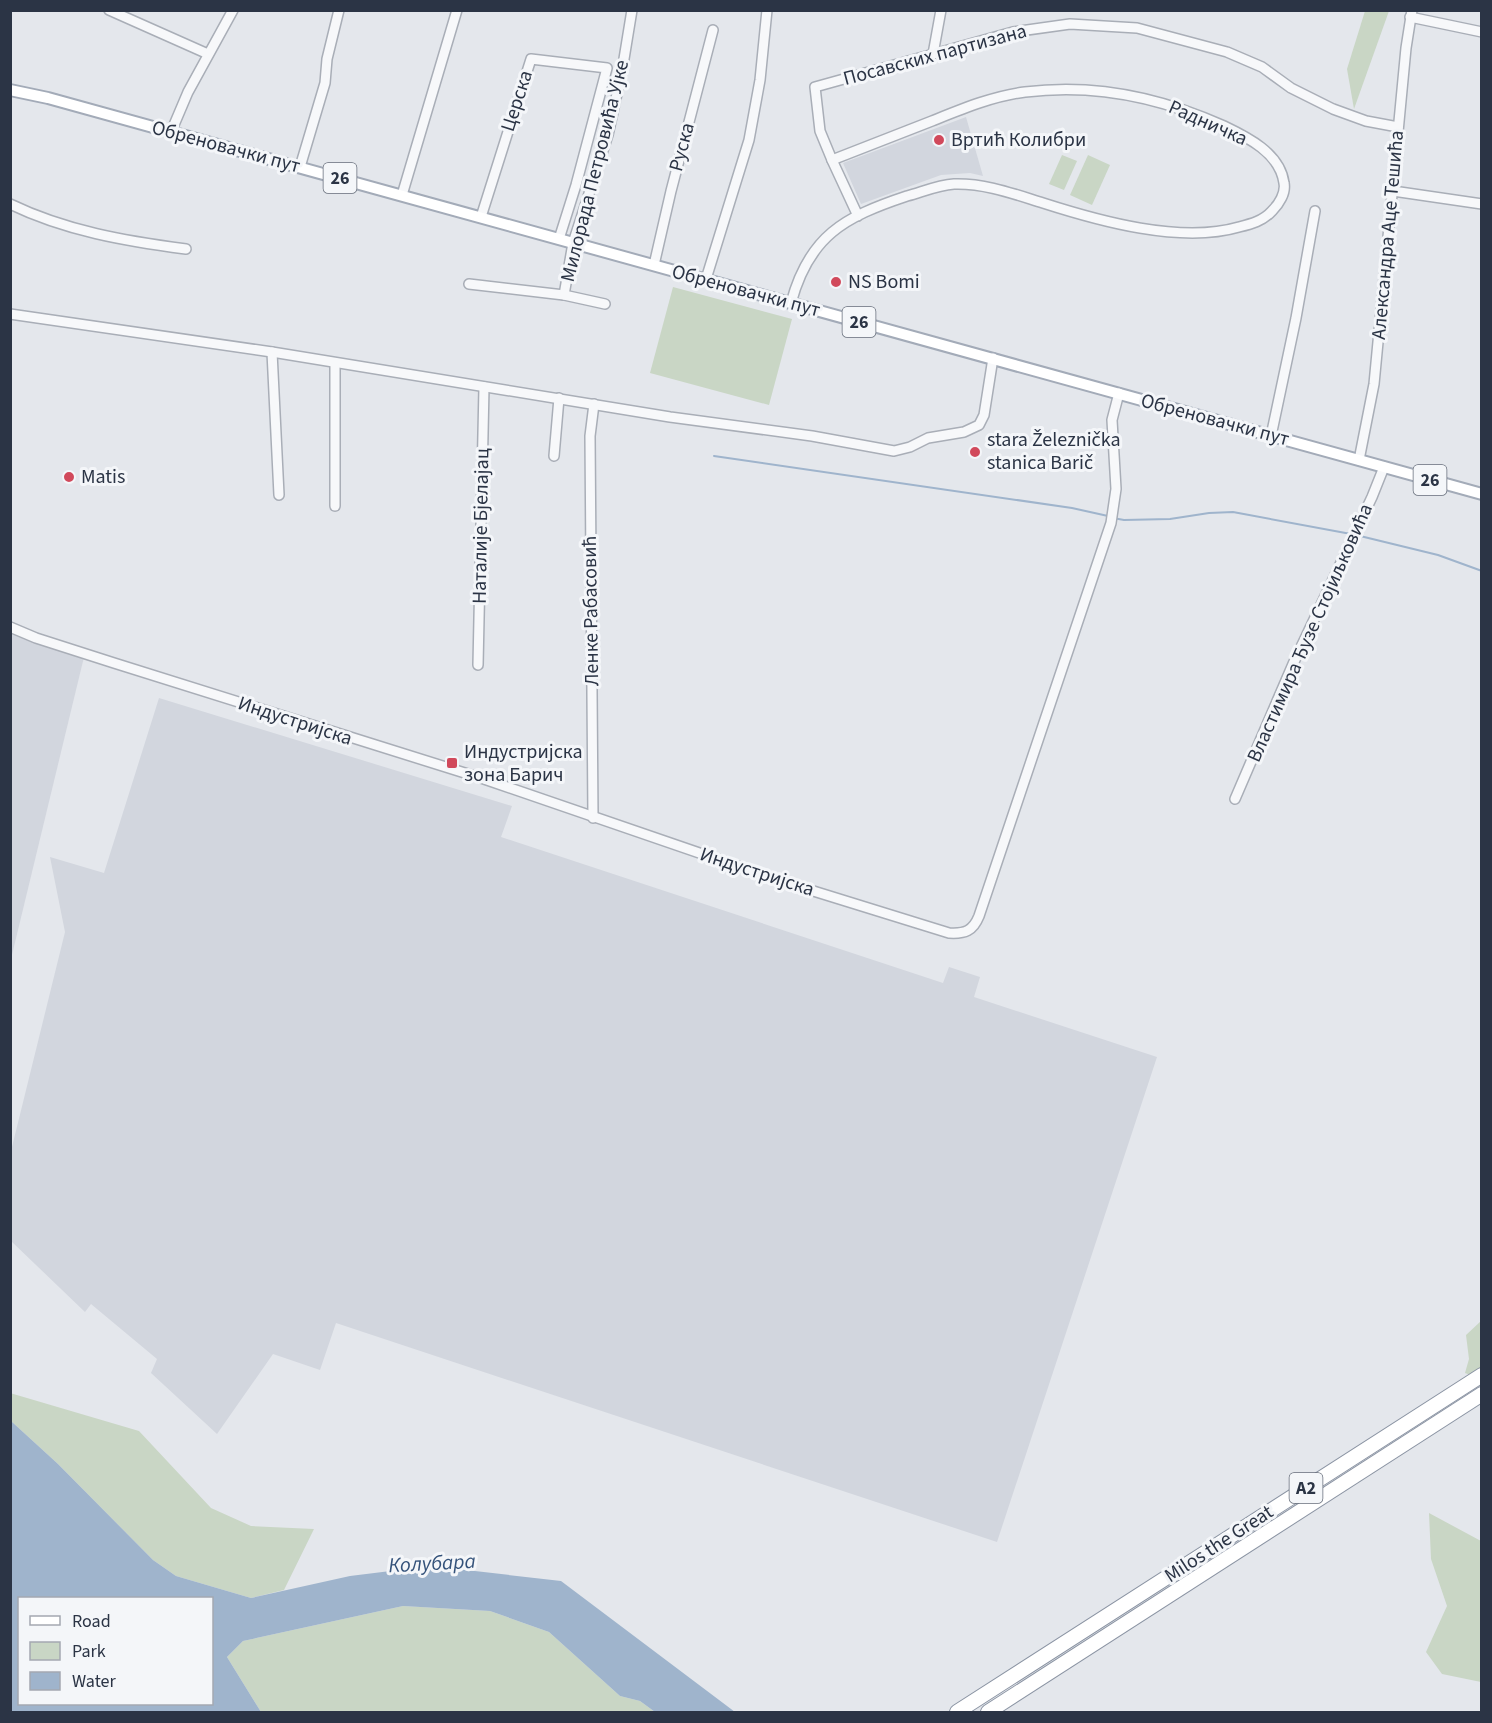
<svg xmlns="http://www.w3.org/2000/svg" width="1492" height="1723" font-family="'Source Sans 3',sans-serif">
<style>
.built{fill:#d2d6de}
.green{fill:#c9d6c5}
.water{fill:#9fb4cc;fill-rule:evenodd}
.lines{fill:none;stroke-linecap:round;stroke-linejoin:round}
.stream{stroke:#9fb4cc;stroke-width:2}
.minor-casing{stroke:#a9aeb7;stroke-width:12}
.major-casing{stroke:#a3abb8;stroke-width:14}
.highway-casing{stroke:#8b94a3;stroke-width:16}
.minor{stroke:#f7f8fa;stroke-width:9}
.major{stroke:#fff;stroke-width:10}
.highway{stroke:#fff;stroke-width:14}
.poi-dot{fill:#d1495b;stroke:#f4f6f9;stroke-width:2}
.labels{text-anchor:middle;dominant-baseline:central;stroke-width:6;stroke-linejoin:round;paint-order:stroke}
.shield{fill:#f4f6f9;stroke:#676e7b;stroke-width:1.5}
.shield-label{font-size:18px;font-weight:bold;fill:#2b3445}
.street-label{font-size:20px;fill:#2b3445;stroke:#f4f6f9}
.poi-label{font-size:20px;fill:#2b3445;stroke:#f4f6f9;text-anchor:start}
.water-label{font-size:21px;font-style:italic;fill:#34527a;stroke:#f4f6f9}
</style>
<rect width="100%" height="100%" fill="#e4e7ec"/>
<g class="built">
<polygon points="966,117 983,176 970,173 941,175 861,204 843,163"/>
<polygon points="11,629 84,657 11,959"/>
<polygon points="159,698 512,806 501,837 943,983 949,967 980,977 974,997 1157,1057 997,1542 336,1323 320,1370 273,1354 217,1434 151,1373 157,1359 91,1304 85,1312 11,1241 11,1151 65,932 50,857 104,873"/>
</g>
<g class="green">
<polygon points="1365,11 1389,11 1354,109 1347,69"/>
<polygon points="1062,155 1077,161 1064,190 1049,184"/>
<polygon points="1088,155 1110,165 1092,205 1070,195"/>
<polygon points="673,287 792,319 769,405 650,373"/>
<polygon points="1481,1321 1481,1379 1465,1373 1469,1359 1466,1335"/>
<polygon points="10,1393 139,1431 211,1508 251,1526 314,1529 284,1590 251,1598 176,1576 153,1560 58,1464 11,1421"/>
<polygon points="1429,1513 1481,1541 1481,1682 1442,1674 1426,1652 1447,1606 1431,1559"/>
<polygon points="403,1606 490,1611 549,1632 620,1696 640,1701 655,1712 261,1712 227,1657 243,1641"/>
</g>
<path class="water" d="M 11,1421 L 58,1464 L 153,1560 L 176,1576 L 251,1598 L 350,1576 L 431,1566 L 561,1581 L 735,1712 L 655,1712 L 640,1701 L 620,1696 L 549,1632 L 490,1611 L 403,1606 L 243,1641 L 227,1657 L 261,1712 L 11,1712 ZM 20,1598 L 212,1598 L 212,1704 L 20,1704 Z"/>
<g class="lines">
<g class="stream">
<polyline points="714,456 1072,508 1108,516"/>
<polyline points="1113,518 1124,520 1170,519 1209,513 1233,512 1351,534"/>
<polyline points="1356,535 1438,555 1482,571"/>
</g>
<defs>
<g id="minor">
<polyline points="109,10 208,54"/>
<polyline points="1410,17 1482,32"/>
<polyline points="933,54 941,10"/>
<polyline points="171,132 188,92 233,10"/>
<polyline points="832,160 820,131 815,87 1013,32 1070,24 1137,28 1227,52 1262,67 1291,88 1333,109 1366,121 1398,127"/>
<polyline points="300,167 325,83 327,59 339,10"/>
<polyline points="1393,191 1482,204"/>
<polyline points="402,195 457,10"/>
<path d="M 10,204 C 66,231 125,241 186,249"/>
<polyline points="481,217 531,59 607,68 576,185 559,239"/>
<polyline points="654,265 671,191 713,30"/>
<polyline points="706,279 749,140 760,80 767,10"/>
<polyline points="469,284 564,295 605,304"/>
<polyline points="564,295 573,243 608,135 622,71 632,10"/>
<path d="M 791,303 C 809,236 844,217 907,196 C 922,192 938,185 954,184 C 985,183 1014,194 1043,203 C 1099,221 1181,244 1239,227 C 1251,224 1263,221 1272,211 C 1279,204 1286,193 1284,183 C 1280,153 1247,137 1224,126 C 1160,97 1095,83 1025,92 C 993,96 962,109 932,121 C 899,134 865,147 832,160 L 858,216"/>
<polyline points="10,314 272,352 670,417 812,436 894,451 910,447 928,438 964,432 979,425 984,415 993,358"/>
<polyline points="272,352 279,495"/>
<polyline points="1271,436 1296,318 1315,211"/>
<polyline points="554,456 559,398"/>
<polyline points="1359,460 1374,384 1406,48 1412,10"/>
<polyline points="335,506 335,364"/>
<path d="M 10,627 L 36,638 L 114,663 L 484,779 L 781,881 L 949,933 C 965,934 973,931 979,916 L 1111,523 L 1116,489 L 1112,420 L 1119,393"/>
<polyline points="478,665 484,387"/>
<polyline points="1235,799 1293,664 1372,497 1384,467"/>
<polyline points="593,818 590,436 594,404"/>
</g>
<polyline id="major" points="10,90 48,98 1482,494"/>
<g id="highway">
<polyline points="957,1712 1482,1375"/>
<polyline points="988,1712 1482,1394"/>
</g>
</defs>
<use href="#minor" class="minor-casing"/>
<use href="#major" class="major-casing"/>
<use href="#highway" class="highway-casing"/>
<use href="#minor" class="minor"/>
<use href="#major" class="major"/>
<use href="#highway" class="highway"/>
</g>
<g class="poi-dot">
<circle cx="939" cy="140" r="6"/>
<circle cx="836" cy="282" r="6"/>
<circle cx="975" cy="452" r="6"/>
<circle cx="69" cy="477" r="6"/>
<rect x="446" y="757" width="12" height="12" rx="3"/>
</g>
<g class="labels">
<g class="shield">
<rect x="323.5" y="163" width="33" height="30" rx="4.5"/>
<rect x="842.5" y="307" width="33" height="30" rx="4.5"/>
<rect x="1413.5" y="465" width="33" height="30" rx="4.5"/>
<rect x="1289.5" y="1473" width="33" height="30" rx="4.5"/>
</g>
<g class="shield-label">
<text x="340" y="178">26</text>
<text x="859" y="322">26</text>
<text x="1430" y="480">26</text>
<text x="1306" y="1488">A2</text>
</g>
<g class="street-label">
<text transform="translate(935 55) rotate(-15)">Посавских партизана</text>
<text transform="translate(517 101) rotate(-72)">Церска</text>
<text transform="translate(1208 123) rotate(24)">Радничка</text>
<text transform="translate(226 147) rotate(15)">Обреновачки пут</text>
<text transform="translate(682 147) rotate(-75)">Руска</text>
<text transform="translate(595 171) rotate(-76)">Милорада Петровића Ујке</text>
<text transform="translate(1388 235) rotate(-85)">Александра Аце Тешића</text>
<text transform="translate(746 291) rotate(15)">Обреновачки пут</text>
<text transform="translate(1215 420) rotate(15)">Обреновачки пут</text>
<text transform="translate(481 526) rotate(-89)">Наталије Бјелајац</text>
<text transform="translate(591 611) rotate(-91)">Ленке Рабасовић</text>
<text transform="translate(1310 633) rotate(-66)">Властимира Ђузе Стојиљковића</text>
<text transform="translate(295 721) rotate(18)">Индустријска</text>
<text transform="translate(757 872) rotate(18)">Индустријска</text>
<text transform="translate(1219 1544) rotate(-33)">Milos the Great</text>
</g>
<g class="poi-label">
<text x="951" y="140">Вртић Колибри</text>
<text x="848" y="282">NS Bomi</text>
<text x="987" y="440">stara Železnička<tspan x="987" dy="23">stanica Barič</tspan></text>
<text x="81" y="477">Matis</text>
<text x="464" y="752">Индустријска<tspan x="464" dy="23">зона Барич</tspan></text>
</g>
<g class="water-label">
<text transform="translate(432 1563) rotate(-3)">Колубара</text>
</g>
</g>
<rect width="1492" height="1723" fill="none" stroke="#2b3445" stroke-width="24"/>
<rect x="18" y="1597" width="195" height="108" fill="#f4f6f9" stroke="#a4a8b1" stroke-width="1.5"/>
<rect x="30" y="1616" width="30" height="9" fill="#ffffff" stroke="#a4a8b1" stroke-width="1.5"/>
<text x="72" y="1627" font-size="18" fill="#2b3445">Road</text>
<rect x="30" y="1642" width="30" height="18" fill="#c9d6c5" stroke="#a4a8b1" stroke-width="1.5"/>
<text x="72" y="1657" font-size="18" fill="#2b3445">Park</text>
<rect x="30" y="1672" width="30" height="18" fill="#9fb4cc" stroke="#a4a8b1" stroke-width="1.5"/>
<text x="72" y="1687" font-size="18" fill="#2b3445">Water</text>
</svg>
